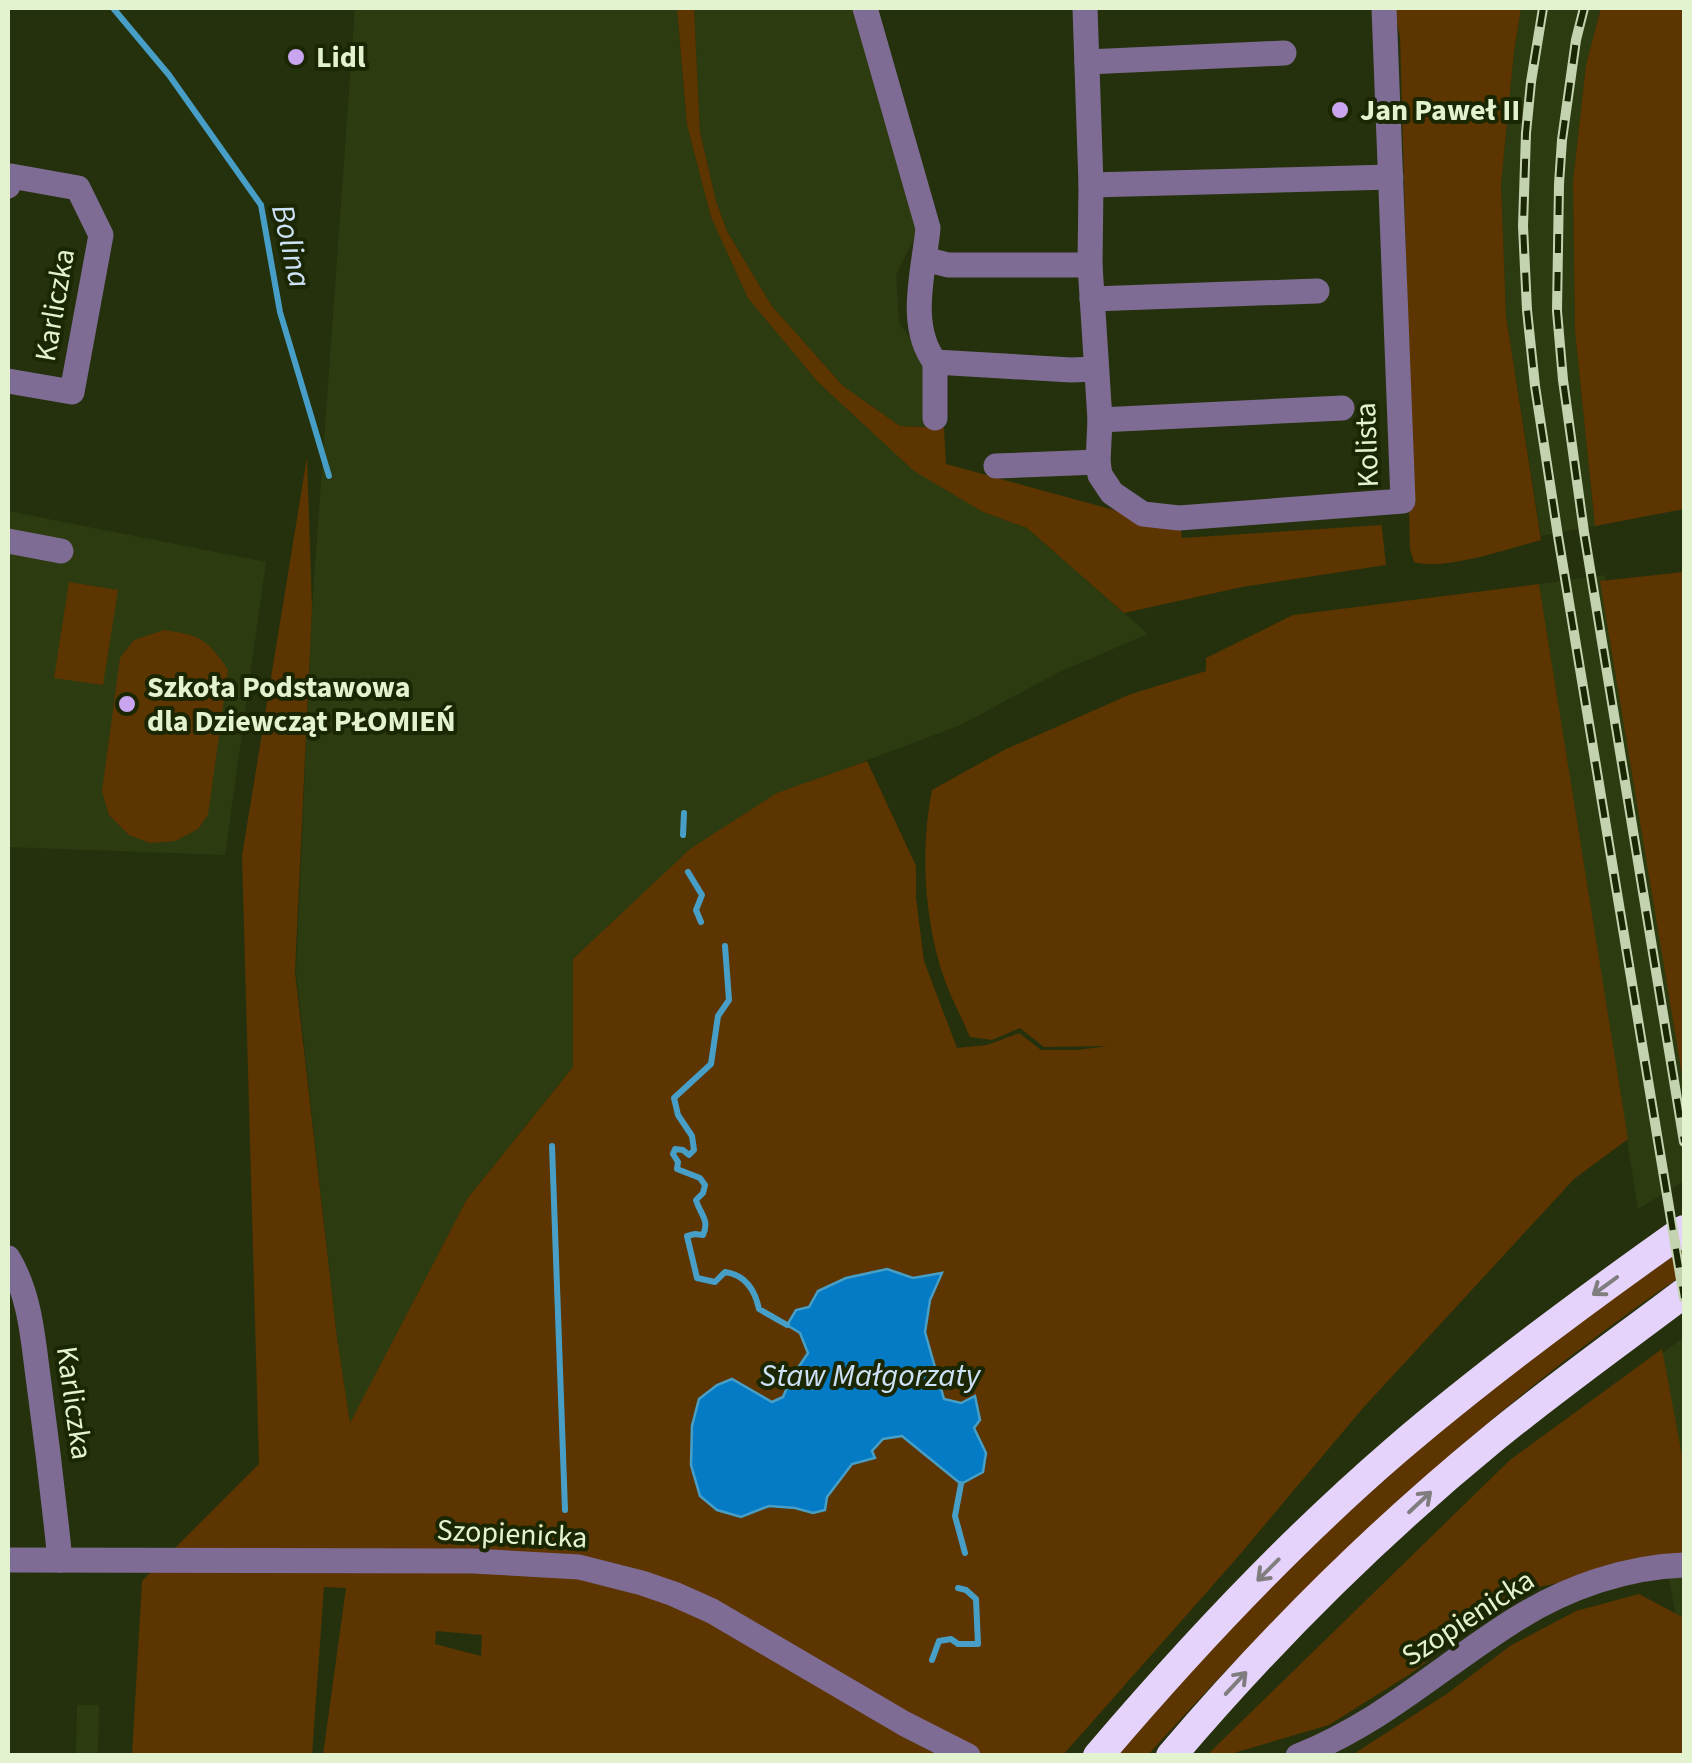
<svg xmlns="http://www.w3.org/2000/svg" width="1692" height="1763" font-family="'Source Sans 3',sans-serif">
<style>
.built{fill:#2d3b11}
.green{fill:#5c3501;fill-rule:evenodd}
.water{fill:#047bc4;stroke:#479fc7;stroke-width:2.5}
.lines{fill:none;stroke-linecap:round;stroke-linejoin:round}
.stream{stroke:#479fc7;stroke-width:6}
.minor{stroke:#7f6c94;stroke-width:25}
.highway{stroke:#e6d3fb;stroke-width:30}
.rail-casing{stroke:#c4d3af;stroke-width:10}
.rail{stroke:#1b2703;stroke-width:6;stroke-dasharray:19;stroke-linecap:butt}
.oneway{stroke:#807d7f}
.poi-dot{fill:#c8a5ee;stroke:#1b2703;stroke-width:4}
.labels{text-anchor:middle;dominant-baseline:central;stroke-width:8;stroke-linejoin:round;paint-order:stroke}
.poi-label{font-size:30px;font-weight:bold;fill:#e4f3cf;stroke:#1b2703;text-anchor:start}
.street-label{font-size:30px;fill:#e4f3cf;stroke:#1b2703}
.water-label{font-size:32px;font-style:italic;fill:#cde2f6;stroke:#1b2703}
</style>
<rect width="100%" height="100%" fill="#25310d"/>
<g class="built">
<polygon points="355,8 677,8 687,125 711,217 818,382 983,512 1027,528 1148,634 1055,674 961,725 777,794 573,959 573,1067 467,1199 350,1424 337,1338 296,972 312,608"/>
<polygon points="694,8 857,8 920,226 896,275 899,323 929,363 932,427 900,426 843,386 771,305 727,231 716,201 700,132"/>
<polygon points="1521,8 1601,8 1586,65 1573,182 1575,331 1595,526 1541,536 1506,316 1501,184 1514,52"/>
<polygon points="8,511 266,562 225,855 8,847"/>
<polygon points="1605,575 1684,1060 1684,1181 1638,1209 1539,584"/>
<polygon points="1684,1337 1684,1654 1677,1623 1633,1375"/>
<polygon points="77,1705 99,1705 98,1755 76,1755"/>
</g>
<g class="green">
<polygon points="677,8 694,8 700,132 716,201 727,231 771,305 843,386 900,426 944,428 946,464 1143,518 1180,523 1182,538 1382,525 1380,510 1386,565 1242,587 1124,613 1027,528 983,512 914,471 818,382 748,298 711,217 687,125"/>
<path d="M 1394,8 L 1521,8 L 1514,52 L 1501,184 L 1506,316 L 1541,540 C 1510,548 1444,571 1414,562 L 1410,549 L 1409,510 L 1413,508 L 1400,37 Z"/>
<polygon points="1601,8 1684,8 1684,509 1595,526 1575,331 1573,182 1586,65"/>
<path d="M 307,457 L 312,608 L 295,972 L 337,1338 L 350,1423 L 467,1199 L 573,1067 L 573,959 L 690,849 L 777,793 L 867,761 L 916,866 L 916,898 L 924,961 L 957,1048 L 987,1045 L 1019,1033 L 1041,1050 L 1077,1050 L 1108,1046 L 1044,1047 L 1020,1028 L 992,1040 L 970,1037 C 962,1018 952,1000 945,981 C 924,922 920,851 932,790 L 1004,750 L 1131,694 L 1206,671 L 1206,658 L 1293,615 L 1539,584 L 1628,1139 L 1574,1179 L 1363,1408 L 1236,1559 L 1063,1755 L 323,1755 L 346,1588 L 324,1587 L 312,1755 L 132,1756 L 142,1581 L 259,1464 L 242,856 ZM 887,1269 L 913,1278 L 930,1300 L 925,1332 L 944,1399 L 961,1403 L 974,1396 L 974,1427 L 980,1438 L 911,1445 L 902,1436 L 883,1439 L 872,1451 L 874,1459 L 852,1464 L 826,1497 L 775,1498 L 699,1399 L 717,1385 L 732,1379 L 772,1402 L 783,1397 L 791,1378 L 808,1353 L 800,1333 L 787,1324 L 809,1307 ZM 436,1631 L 482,1635 L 481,1656 L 435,1644 Z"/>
<polygon points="1684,572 1684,1087 1600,581"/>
<polygon points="69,582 118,590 103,685 54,678"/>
<path d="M 164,630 C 200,635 207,639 228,670 L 208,815 L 198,829 L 175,841 L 150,843 L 129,835 L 109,815 L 102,791 L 120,658 L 134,640 Z"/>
<path d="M 1684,1245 L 1684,1274 C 1484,1410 1309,1576 1148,1755 L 1109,1756 L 1306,1550 L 1473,1401 Z"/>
<polygon points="1662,1349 1684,1466 1684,1557 1534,1588 1481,1621 1410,1674 1329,1725 1227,1755 1206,1756 1510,1460"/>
<polygon points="1639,1594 1684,1618 1684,1755 1352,1755 1448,1693 1510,1646 1576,1611"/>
</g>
<polygon class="water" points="887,1269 913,1278 942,1273 930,1300 925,1332 944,1399 961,1403 975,1396 980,1420 974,1428 986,1453 983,1472 961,1484 902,1436 883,1439 872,1451 875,1458 852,1464 827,1497 825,1510 813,1513 795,1508 769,1506 741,1517 717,1510 700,1496 691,1465 692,1426 699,1399 717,1385 732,1379 772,1402 783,1397 791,1378 808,1353 800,1333 787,1325 796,1310 809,1307 818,1291 846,1278"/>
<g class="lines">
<g class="stream">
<polyline points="113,8 169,75 261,205 280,312 329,476"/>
<polyline points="683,835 684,813"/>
<polyline points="688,872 702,895 696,910 701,922"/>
<path d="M 725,946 L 729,1000 L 718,1016 L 711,1064 L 674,1098 L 678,1115 L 692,1136 L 694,1150 L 689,1155 L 683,1150 L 675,1149 L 673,1154 L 678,1162 L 677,1169 L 700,1178 L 705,1185 L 703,1193 L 696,1200 C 700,1214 710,1220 703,1235 L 695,1234 L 687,1236 L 697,1278 L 715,1282 L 725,1272 C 746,1275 755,1290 759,1309 L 787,1325"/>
<polyline points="552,1146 565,1510"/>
<polyline points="961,1484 955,1516 965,1553"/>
<polyline points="932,1660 939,1641 951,1639 958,1644 978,1644 976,1599 966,1590 958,1588"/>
</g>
<g class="minor">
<path d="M 865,8 L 928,228 C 924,271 907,325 935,362 L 1071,370 L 1096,369"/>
<polyline points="1085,8 1091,185 1090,265 1100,420 1098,462 1100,475 1112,493 1143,514 1179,518 1403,501 1384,8"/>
<polyline points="1087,62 1284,53"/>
<polyline points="1091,185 1391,177"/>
<polyline points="8,186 11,176 78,188 101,235 72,392 8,381"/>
<polyline points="925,259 948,265 1090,265"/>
<polyline points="1092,299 1317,291"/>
<polyline points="935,362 935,418"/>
<polyline points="1100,420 1342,408"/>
<polyline points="996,466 1098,462"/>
<polyline points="8,541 61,551"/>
<path d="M 8,1258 C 31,1296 33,1341 39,1384 C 47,1443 54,1502 60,1560"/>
<polyline points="8,1560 473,1561 579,1567 642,1583 674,1594 712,1611 905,1724 968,1756"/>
<path d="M 1298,1756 C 1384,1722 1442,1665 1518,1618 C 1568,1587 1626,1567 1684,1565"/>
</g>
<g class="highway">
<path d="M 1098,1756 C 1190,1648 1287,1544 1395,1451 C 1487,1372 1585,1300 1684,1230"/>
<path d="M 1171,1756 C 1268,1642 1375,1535 1491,1440 C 1553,1389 1619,1342 1684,1293"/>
</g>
<defs>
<g id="rail">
<polyline points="1543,8 1531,82 1526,133 1523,226 1527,310 1535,386 1558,536 1684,1298"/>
<polyline points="1584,8 1576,40 1562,140 1559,184 1557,311 1563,380 1584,532 1684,1142"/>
</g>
</defs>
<use href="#rail" class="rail-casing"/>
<use href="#rail" class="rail"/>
</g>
<defs><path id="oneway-shaft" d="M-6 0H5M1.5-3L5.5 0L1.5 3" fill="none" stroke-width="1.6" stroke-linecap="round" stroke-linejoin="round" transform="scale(2.5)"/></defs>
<g class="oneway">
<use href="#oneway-shaft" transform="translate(1605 1286) rotate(144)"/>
<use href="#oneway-shaft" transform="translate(1420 1502) rotate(-43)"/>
<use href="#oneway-shaft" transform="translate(1268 1570) rotate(135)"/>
<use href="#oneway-shaft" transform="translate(1236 1683) rotate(-47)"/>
</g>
<g class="poi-dot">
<circle cx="296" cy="57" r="10"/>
<circle cx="1340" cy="110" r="10"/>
<circle cx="127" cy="704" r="10"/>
</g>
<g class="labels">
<g class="poi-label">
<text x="316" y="57">Lidl</text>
<text x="1360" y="110">Jan Paweł II</text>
<text x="147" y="687">Szkoła Podstawowa<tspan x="147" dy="34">dla Dziewcząt PŁOMIEŃ</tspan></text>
</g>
<g class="street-label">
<text transform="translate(55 305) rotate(-80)">Karliczka</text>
<text transform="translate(1367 445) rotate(-92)">Kolista</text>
<text transform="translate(74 1403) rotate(82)">Karliczka</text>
<text transform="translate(512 1534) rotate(3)">Szopienicka</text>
<text transform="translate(1468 1618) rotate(-33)">Szopienicka</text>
</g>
<g class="water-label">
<text transform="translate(291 246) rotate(77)">Bolina</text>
<text x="870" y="1376">Staw Małgorzaty</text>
</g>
</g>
<rect width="1692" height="1763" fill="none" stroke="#e4f3cf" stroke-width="20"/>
</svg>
